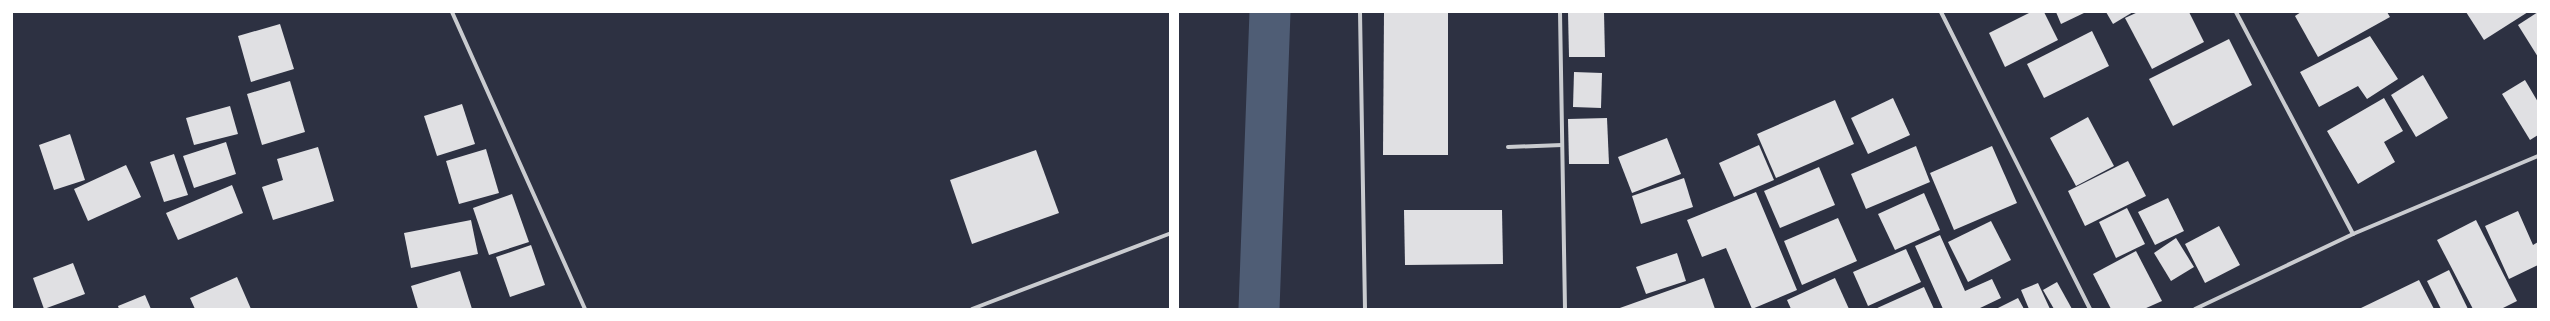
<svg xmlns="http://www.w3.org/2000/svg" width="2550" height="321" font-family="Quicksand,sans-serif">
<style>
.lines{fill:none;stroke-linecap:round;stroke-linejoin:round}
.canal{stroke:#4f5d75;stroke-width:41}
.building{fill:#e0e0e3}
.minor{stroke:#caccd0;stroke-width:4}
.primary{stroke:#fff;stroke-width:10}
</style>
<rect width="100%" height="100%" fill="#2d3142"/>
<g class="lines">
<polyline class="canal" points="1259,309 1270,12"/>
</g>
<g class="building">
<polygon points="1384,12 1448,12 1448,155 1383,155"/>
<polygon points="1568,12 1604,12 1605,57 1569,57"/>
<polygon points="2031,12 2044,12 2058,40 2005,67 1989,33"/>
<polygon points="2056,12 2086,12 2061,24"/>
<polygon points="2106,12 2133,12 2113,24"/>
<polygon points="2138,12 2189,12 2204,42 2152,69 2125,18"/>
<polygon points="2301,12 2387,12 2390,17 2318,57 2295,16"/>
<polygon points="2466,12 2528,12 2484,40"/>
<polygon points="2538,12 2538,57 2518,25"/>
<polygon points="280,24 294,69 251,82 238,36"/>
<polygon points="2092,31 2109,66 2044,98 2027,64"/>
<polygon points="2370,36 2398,79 2367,99 2358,86 2319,107 2300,72"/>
<polygon points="2229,39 2252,85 2173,126 2149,79"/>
<polygon points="1574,72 1602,73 1601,108 1573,107"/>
<polygon points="2423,75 2448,118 2416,137 2391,95"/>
<polygon points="2525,80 2538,102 2538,135 2530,140 2502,94"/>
<polygon points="290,81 305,132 262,145 247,94"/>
<polygon points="1893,98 1910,135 1868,154 1851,118"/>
<polygon points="2384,98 2403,131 2384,142 2395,162 2358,184 2327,131"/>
<polygon points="1835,100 1854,144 1776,178 1757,134"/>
<polygon points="462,104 475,144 437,156 424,116"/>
<polygon points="230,106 238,134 194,145 186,118"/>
<polygon points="2088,117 2114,166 2076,186 2050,138"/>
<polygon points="1607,118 1609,164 1569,164 1568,119"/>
<polygon points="70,134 85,180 54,190 39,145"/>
<polygon points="1667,138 1681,174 1632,193 1618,157"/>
<polygon points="226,142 236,174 194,188 183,156"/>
<polygon points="1759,145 1774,180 1734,197 1719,163"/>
<polygon points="1916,146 1930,182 1866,209 1851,174"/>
<polygon points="1992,146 2017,203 1954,230 1930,173"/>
<polygon points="318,147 334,201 273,220 262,187 283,180 277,159"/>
<polygon points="486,149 499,193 459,204 446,161"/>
<polygon points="1036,150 1059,213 972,244 950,180"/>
<polygon points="174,154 188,195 164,202 150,162"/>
<polygon points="2128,161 2146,196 2085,226 2068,191"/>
<polygon points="126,165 141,197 88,221 74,189"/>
<polygon points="1819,167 1835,205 1780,228 1764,191"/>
<polygon points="1684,178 1693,207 1641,224 1632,196"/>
<polygon points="232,185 243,213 178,240 166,213"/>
<polygon points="1756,192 1797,290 1752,309 1726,248 1702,257 1687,220"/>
<polygon points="1924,193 1940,230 1895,250 1878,214"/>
<polygon points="512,194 529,242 489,255 473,208"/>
<polygon points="2168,198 2184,231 2155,245 2138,212"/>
<polygon points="2127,208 2145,244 2116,258 2099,222"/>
<polygon points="1404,210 1502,210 1503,264 1405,265"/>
<polygon points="2518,211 2533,245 2538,242 2538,265 2509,279 2485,226"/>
<polygon points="1838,218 1857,261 1802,285 1784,241"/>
<polygon points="471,220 478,254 411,268 404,233"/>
<polygon points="2476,220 2517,301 2501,309 2473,309 2437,240"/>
<polygon points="1991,221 2011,260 1968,282 1948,242"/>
<polygon points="2219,226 2240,265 2205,283 2185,244"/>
<polygon points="1940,235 1965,291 1992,279 2001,298 1978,309 1943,309 1915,246"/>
<polygon points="2176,238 2194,267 2171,281 2154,253"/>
<polygon points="531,245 545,285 510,297 496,257"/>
<polygon points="1906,249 1921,282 1868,306 1853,272"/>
<polygon points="2136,251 2162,301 2144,309 2111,309 2093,274"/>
<polygon points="1677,253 1686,281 1646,294 1636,267"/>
<polygon points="73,263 85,294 44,309 33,278"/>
<polygon points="2449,270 2468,309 2441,309 2427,281"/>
<polygon points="460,271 472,309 418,309 411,286"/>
<polygon points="237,277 251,309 195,309 190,298"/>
<polygon points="1704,278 1715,309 1617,309"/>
<polygon points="1835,278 1849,309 1791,309 1787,300"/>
<polygon points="2419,280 2434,309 2362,309 2361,308"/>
<polygon points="2057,282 2072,309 2054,309 2043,290"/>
<polygon points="2038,283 2050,309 2029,309 2021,290"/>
<polygon points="1924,287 1934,309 1875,309"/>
<polygon points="145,295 151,309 119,309 118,306"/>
<polygon points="2018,298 2024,309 1996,309"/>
</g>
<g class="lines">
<g class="minor">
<polyline points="452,12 585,309"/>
<polyline points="1360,12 1365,309"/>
<polyline points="1560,12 1565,309"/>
<polyline points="1941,12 2090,309"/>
<polyline points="2236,12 2353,234"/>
<polyline points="1508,147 1562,145"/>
<polyline points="972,309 1174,232"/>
<polyline points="2195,309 2353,234 2538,156"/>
</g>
<polyline class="primary" points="1174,309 1174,12"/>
</g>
<rect width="2550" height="321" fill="none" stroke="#ffffff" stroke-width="26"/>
</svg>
